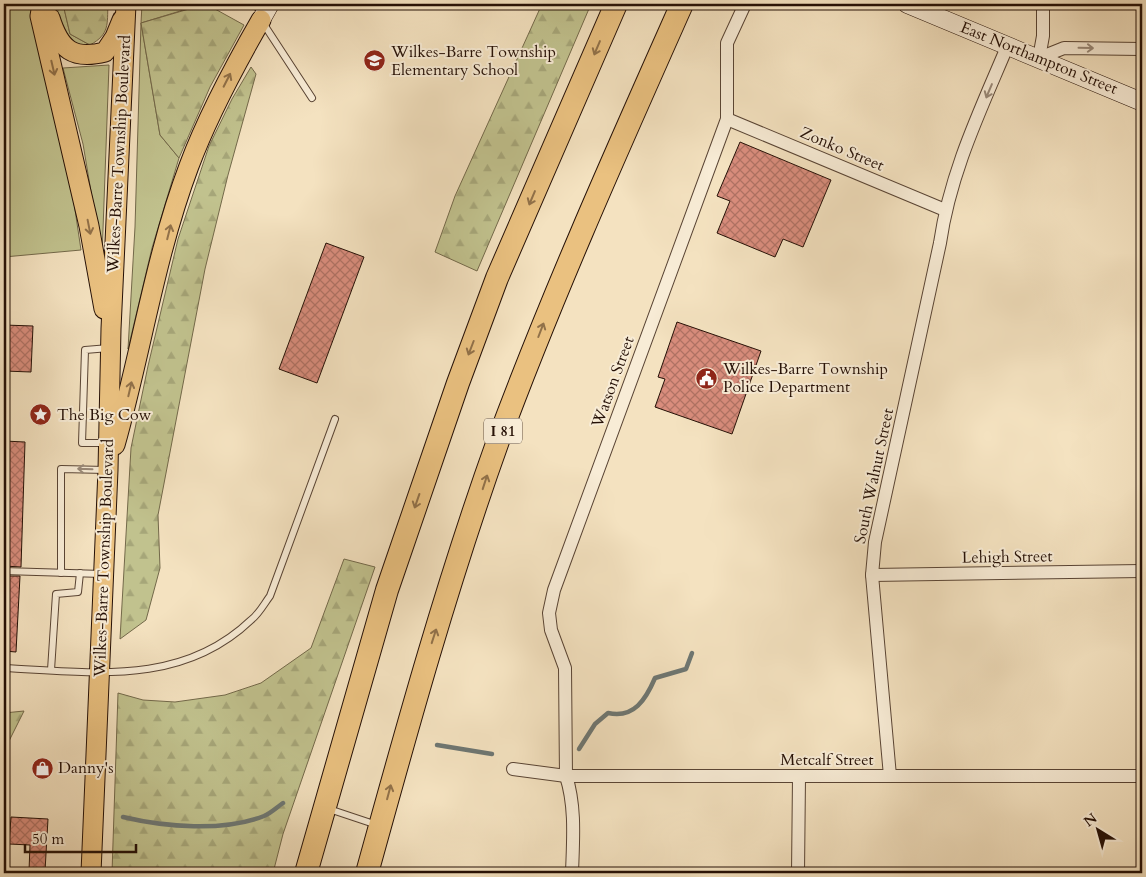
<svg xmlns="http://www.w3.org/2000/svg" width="1146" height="877" font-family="Cardo,serif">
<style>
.green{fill:#c1c28e;stroke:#73694a}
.forest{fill:url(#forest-firs);stroke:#73694a}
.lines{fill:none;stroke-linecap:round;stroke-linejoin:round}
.stream{stroke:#6e7773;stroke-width:4.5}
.building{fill:url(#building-cross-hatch);stroke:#251006}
.lane-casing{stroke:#594434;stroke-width:8}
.street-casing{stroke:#594434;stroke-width:14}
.secondary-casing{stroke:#251006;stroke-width:19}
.primary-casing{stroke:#251006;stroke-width:21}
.highway-casing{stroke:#251006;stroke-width:24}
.lane{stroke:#f8ecd6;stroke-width:6}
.street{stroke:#f8ecd6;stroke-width:12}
.secondary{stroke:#f8ecd6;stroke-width:18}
.primary{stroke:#eac180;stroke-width:19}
.highway{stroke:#eac180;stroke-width:22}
.oneway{stroke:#917149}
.oneway2{stroke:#998978}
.labels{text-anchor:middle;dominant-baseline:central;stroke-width:4;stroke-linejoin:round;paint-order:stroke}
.shield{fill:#f8ecd6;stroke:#645244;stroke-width:1}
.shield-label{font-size:15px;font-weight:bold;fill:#251006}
.poi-label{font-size:16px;fill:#251006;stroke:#f8ecd6;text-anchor:start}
.street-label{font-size:16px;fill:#251006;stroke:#f8ecd6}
</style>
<defs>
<pattern id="forest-firs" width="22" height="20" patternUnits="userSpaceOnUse" patternTransform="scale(1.25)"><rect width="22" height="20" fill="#c1c28e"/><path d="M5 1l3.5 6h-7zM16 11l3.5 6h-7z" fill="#a6a679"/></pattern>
<pattern id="building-cross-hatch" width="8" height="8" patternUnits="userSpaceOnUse" patternTransform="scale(1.25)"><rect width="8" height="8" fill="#d98d7d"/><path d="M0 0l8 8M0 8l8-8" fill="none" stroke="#b07264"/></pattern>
</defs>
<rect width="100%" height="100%" fill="#f4e2c0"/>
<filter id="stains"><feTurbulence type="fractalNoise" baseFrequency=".004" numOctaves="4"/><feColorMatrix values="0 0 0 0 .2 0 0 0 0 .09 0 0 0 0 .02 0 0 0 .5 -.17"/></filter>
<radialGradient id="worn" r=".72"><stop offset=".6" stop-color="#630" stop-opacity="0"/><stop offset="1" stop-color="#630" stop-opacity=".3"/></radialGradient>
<g class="green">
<polygon points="4,4 30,4 71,183 81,250 4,257"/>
<path d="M 57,4 L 63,4 L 70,34 L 90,45 C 66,48 59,24 57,4 Z"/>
<polygon points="142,4 203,4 141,23 160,135 179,158 152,248 128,349 135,227 141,23"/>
<polygon points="109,65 102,257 83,144 63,68"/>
</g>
<g class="forest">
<path d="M 63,4 L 108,4 C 107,24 110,34 90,45 L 70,34 Z"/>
<polygon points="206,4 244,25 210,87 179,158 160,135 141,23"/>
<polygon points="542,4 591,4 477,271 435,252 455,196"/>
<polygon points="251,67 256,74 228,175 205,269 158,515 160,568 146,620 120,639 131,448 148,366 178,239 209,146 232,99"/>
<polygon points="344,559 375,567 283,834 273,873 112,873 118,693 143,700 175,702 225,695 261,683 311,648"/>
<polygon points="24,711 4,751 4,713"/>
</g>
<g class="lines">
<g class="stream">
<polyline points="437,745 492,754"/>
<path d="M 579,749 L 595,724 L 608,713 C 634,719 646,699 655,678 L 686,669 L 692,653"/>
<path d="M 123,817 C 165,827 223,832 264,816 C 271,813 277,807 283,803"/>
</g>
</g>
<g class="building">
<polygon points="740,142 831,180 803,247 783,239 775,257 717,233 730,201 717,196"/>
<polygon points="326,243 364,257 317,383 279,369"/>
<polygon points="677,322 761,351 732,434 655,407 665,379 658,377"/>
<polygon points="4,325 33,326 31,372 4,371"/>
<polygon points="4,441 25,442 21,567 4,566"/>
<polygon points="4,576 20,576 16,652 4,651"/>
<polygon points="11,817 48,819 45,871 29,871 30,845 9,844"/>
</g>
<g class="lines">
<defs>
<g id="lane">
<polyline points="251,4 264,11"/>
<polyline points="263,23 312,98"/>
<polyline points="107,443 82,443 85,350 109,348"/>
<polyline points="4,571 102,574"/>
<polyline points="61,573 61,469 106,470"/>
<path d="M 4,668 C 91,672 181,687 251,620 C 259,614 264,604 270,596 L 335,419"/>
<polyline points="51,670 56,594 78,592 80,573"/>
<polyline points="329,809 377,825"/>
</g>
<g id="street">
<polyline points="1039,58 1064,48 1142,49"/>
<polyline points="1039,58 1043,36 1043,4"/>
<polyline points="727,119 945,210"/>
<polyline points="872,575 1142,571"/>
<polyline points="513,769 566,776 1142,776"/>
<path d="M 890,776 L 872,575 L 875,542 L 940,243 C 950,173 980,111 1007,47"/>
<path d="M 572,873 C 573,841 576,807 566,776 L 565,668 L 551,630 L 549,613 L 554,590 L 727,119 L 727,43 L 745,4"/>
<polyline points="798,873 799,777"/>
</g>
<g id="secondary">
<polyline points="907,4 1142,102"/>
<polyline points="261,20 270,4"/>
</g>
<g id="primary">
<polyline points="42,4 40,16 89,226 104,309"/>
<path d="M 50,18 C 60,50 73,60 105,52 L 115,37 L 122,20"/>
<path d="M 115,445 C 141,353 155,256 189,166 C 208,115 234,67 261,20"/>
<polyline points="91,873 108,470 111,329 126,4"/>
</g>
<g id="highway">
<polyline points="306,873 387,590 458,383 497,278 616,4"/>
<path d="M 367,873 C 407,728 447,583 498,441 C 553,293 618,148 682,4"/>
</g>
</defs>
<use href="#lane" class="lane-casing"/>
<use href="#street" class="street-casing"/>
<use href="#secondary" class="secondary-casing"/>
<use href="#primary" class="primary-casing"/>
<use href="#highway" class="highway-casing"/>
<use href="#lane" class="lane"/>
<use href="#street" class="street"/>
<use href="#secondary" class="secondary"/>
<use href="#primary" class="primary"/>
<use href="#highway" class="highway"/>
</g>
<defs><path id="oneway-shaft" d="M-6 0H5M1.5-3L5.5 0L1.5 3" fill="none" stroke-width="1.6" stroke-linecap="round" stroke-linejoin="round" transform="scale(1.25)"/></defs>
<g class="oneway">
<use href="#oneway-shaft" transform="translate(597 48) rotate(113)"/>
<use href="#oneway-shaft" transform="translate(53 68) rotate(77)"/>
<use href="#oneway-shaft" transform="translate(227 80) rotate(-63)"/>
<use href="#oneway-shaft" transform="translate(532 198) rotate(113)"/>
<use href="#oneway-shaft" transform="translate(89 227) rotate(79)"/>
<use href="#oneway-shaft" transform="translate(169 232) rotate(-76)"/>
<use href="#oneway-shaft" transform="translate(541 330) rotate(-69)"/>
<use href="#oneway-shaft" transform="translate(471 348) rotate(111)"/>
<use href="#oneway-shaft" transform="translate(130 389) rotate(-77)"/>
<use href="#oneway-shaft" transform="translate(485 482) rotate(-72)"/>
<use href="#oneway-shaft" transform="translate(417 501) rotate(109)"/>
<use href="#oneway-shaft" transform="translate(434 636) rotate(-72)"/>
<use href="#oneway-shaft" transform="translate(389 792) rotate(-75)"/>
</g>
<g class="oneway2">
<use href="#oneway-shaft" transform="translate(1086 48) rotate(1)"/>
<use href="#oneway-shaft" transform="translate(989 91) rotate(113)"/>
<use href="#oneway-shaft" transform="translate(85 469) rotate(-178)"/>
</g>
<defs>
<symbol id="school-disc" viewBox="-11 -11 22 22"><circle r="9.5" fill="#8f2418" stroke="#f8ecd6"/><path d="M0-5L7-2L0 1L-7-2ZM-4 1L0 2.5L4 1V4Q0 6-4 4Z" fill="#fff"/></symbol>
<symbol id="civic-disc" viewBox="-11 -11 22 22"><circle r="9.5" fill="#8f2418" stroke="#f8ecd6"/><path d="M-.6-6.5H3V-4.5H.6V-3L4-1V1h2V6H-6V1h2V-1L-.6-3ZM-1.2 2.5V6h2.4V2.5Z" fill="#fff"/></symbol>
<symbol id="sight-disc" viewBox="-11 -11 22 22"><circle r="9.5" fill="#8f2418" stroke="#f8ecd6"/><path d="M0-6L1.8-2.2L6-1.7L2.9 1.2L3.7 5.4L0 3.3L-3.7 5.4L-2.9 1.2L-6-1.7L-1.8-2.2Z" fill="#fff"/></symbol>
<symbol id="shop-disc" viewBox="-11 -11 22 22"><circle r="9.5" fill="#8f2418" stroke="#f8ecd6"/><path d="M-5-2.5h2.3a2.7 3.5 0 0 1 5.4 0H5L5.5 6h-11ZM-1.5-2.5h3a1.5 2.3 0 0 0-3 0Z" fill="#fff"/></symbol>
</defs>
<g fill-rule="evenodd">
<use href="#school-disc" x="362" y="48" width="25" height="25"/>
<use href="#civic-disc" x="694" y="366" width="25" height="25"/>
<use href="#sight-disc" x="28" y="402" width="25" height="25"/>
<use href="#shop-disc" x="30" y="756" width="25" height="25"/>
</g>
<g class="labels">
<rect class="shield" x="484" y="418.5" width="38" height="25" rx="4"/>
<g class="shield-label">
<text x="503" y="431">I 81</text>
</g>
<g class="poi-label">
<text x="391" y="52">Wilkes-Barre Township<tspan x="391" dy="18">Elementary School</tspan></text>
<text x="723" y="369">Wilkes-Barre Township<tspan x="723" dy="18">Police Department</tspan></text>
<text x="57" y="415">The Big Cow</text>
<text x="58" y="768">Danny's</text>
</g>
<g class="street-label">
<text transform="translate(1039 58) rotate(22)">East Northampton Street</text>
<text transform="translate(842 149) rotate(23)">Zonko Street</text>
<text transform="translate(119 154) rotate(-87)">Wilkes-Barre Township Boulevard</text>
<text transform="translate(613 382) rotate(-70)">Watson Street</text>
<text transform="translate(874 476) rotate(-78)">South Walnut Street</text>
<text transform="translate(1007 557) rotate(-1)">Lehigh Street</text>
<text transform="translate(104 558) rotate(-88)">Wilkes-Barre Township Boulevard</text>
<text x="827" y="760">Metcalf Street</text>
</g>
</g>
<rect width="1146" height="877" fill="none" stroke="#f4e2c0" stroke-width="20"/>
<rect x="5" y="5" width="1136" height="867" fill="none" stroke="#251006" stroke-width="2.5"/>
<rect x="10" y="10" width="1126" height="857" fill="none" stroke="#251006"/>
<g transform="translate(1098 830) rotate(323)" stroke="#f8ecd6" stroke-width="4" paint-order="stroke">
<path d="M0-4L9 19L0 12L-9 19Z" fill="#251006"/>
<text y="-8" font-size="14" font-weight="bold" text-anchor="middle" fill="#251006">N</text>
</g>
<path d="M25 844v8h111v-8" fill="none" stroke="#251006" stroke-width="2.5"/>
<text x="32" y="844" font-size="15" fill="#251006" stroke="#f8ecd6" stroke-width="4" paint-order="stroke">50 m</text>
<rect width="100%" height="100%" filter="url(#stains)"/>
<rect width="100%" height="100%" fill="url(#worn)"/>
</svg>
